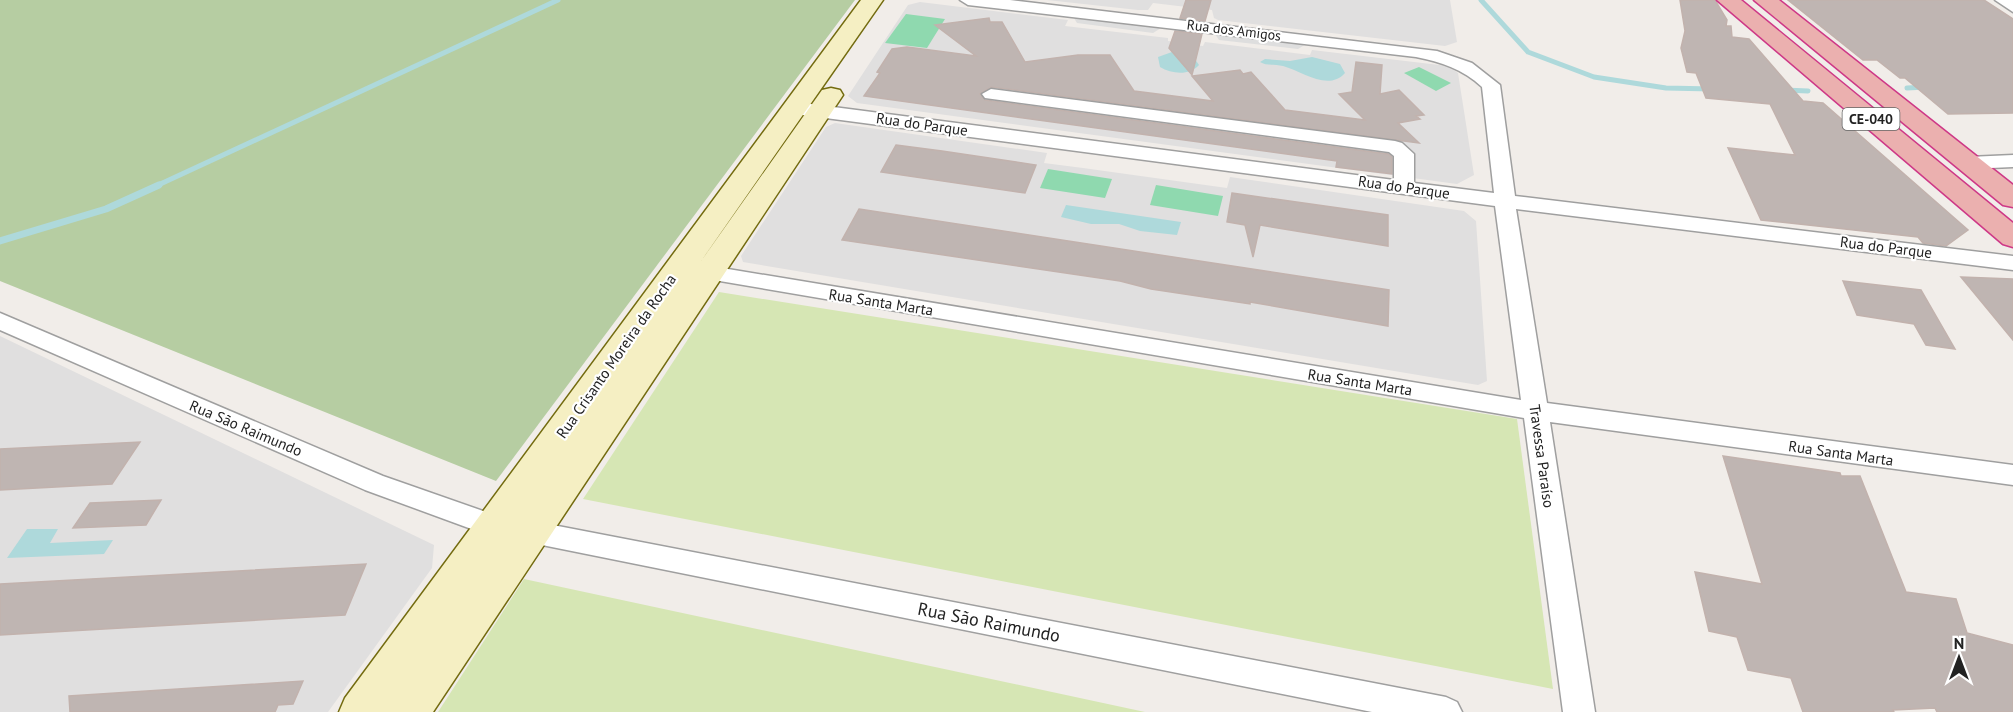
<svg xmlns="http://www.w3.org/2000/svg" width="2013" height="712" font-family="'PT Sans',sans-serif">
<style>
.residential{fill:#e0dfdf}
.grass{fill:#d6e6b4}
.forest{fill:#b6cda2}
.pitch{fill:#8fd9af}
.parking{fill:#dedede}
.water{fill:#aed9db}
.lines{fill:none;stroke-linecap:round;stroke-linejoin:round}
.stream-far1{stroke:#aed9db;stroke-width:5}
.stream{stroke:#aed9db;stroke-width:7}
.building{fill:#bfb5b2;stroke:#c2b2ad;stroke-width:1.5}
.minor-casing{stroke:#9f9f9f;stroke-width:3}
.secondary-casing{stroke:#736b0f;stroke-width:3}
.trunk-casing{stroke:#ce3887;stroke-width:3}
.minor{fill:#fff;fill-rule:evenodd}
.secondary{fill:#f5efc3;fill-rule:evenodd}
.trunk{fill:#ebb0af;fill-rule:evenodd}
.labels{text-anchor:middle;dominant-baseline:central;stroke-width:4.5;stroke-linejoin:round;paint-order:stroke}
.far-street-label{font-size:14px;fill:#222;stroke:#fff}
.shield{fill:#fff;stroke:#646464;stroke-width:1.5}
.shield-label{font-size:14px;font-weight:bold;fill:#222}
.street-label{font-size:15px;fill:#222;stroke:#fff}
.near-street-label{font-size:18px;fill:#222;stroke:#fff}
</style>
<rect width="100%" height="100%" fill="#f1ede9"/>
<g class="residential">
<polygon points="1047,0 1450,0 1457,42 1445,46 1218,20 1214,18 1212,10 1153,3 1148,10 1138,10"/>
<polygon points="920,2 1068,20 1065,26 1168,38 1168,41 1203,46 1205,42 1310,55 1312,50 1448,66 1458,73 1474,175 1457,184 857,103 848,96 908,5"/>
<polygon points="835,123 1047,153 1044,163 1083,168 1227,188 1230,177 1464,211 1476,221 1487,381 1478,385 743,262 741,256 826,127"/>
<polygon points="0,336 434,545 432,568 328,712 0,712"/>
</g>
<g class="grass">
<polygon points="719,292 1517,419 1553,689 583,499"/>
<polygon points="524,579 1145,712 438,712"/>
</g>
<polygon class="forest" points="0,0 855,0 496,481 0,281"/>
<g class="pitch">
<polygon points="906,14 945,19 927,48 885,43"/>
<polygon points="1419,67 1451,83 1436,91 1404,73"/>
<polygon points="1048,169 1112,179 1105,198 1040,188"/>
<polygon points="1156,185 1223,196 1218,216 1150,205"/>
</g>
<g class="parking">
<polygon points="1074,18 1161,28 1153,33 1077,23"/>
<polygon points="1215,34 1306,44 1298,49 1219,40"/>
</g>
<g class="water">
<path d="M 1172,52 L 1192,55 L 1199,65 C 1189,76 1172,74 1160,67 L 1158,57 Z"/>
<path d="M 1312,57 L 1340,64 L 1345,73 C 1328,92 1302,71 1283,66 C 1275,64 1266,66 1260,62 L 1265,59 L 1290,61 Z"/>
<polygon points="1066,205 1181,222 1177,235 1140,231 1119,224 1091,224 1061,217"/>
<polygon points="27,529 58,529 50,543 113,540 104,554 7,558"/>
</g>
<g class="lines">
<g class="stream-far1">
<polyline points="1481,0 1528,52 1594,77 1666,88 1712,89"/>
<polyline points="1907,88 1926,87"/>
<polyline points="1784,90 1808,91"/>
<polyline points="156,186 558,0"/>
</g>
<polyline class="stream" points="0,241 106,209 159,185"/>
</g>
<g class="building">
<polygon points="1186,0 1211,0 1205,21 1180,18"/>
<polygon points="1680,0 1715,0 1727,20 1726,26 1731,26 1732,37 1749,39 1803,101 1823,103 1968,230 1946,246 1923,243 1918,237 1761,220 1728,148 1795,155 1770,104 1706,98 1696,73 1687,72 1681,48 1685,31"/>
<polygon points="1788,0 1984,0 2013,19 2013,113 1948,114 1905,78 1900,78 1877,60 1863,60"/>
<polygon points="989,18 990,22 1002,22 1025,62 1078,55 1110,55 1134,91 1213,101 1192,76 1240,70 1243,74 1251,72 1285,110 1365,120 1339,94 1352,92 1356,62 1382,65 1380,94 1399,90 1424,115 1416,116 1420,119 1398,123 1419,143 991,87 980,94 985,100 1388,154 1392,157 1392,174 1336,167 1337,161 864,96 880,73 877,72 892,49 907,47 976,56 935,25"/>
<polygon points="1175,31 1202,34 1192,75 1169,48"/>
<polygon points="896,145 942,151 1036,165 1025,193 881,172"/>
<polygon points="1232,193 1388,215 1388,246 1260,225 1253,257 1245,225 1227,222"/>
<polygon points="859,209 1389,290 1388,326 1250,302 1250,304 1151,289 1120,281 842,240"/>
<polygon points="1961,277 2013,279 2013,340"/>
<polygon points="1843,281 1921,290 1955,349 1926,345 1914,324 1857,315"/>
<polygon points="140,442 112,484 0,490 0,449"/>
<polygon points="1723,456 1840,473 1841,476 1860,476 1906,592 1956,599 1967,633 2013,645 2013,712 1937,712 1935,708 1893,710 1894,712 1803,712 1791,678 1748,670 1737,637 1709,631 1695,572 1762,584"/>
<polygon points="161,500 146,525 73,528 90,503"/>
<polygon points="366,564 345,615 0,635 0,584"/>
<polygon points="303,681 293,704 278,705 275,712 70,712 69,696"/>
</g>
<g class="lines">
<defs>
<g id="minor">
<path d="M 960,0 L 1010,0 L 1437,51 L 1472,63 L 1500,85 L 1515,196 L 2013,256 L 2013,270 L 1516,209 L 1547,403 L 2013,465 L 2013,485 L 1550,422 L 1595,712 L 1563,712 L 1524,418 L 702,278 L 699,273 L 702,268 L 710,266 L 1521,400 L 1495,206 L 795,114 L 786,108 L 795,102 L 1394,180 L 1394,156 L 1389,152 L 985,98 L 982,94 L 991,89 L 1395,141 L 1402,143 L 1414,154 L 1414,183 L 1494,193 L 1482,87 C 1463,69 1441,62 1416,57 L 968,5 Z"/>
<polygon points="1995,0 2013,0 2013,12"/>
<polygon points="2013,155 2013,167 1968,169 1958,163 1968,157"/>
<polygon points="0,313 383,476 506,519 510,527 506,535 496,538 365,490 0,330"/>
<polygon points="532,521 1446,697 1457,702 1462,712 1372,712 532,543 522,540 518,532 522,524"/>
</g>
<polygon id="secondary" points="861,0 883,0 699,264 822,90 831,88 840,90 843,95 433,712 339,712 345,698"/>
<g id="trunk">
<polygon points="1717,0 1741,0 2013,223 2013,247 2003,244"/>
<polygon points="1754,0 1779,0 2013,185 2013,207 2003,205"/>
</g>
</defs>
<use href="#minor" class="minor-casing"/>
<use href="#secondary" class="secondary-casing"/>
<use href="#trunk" class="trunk-casing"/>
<use href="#minor" class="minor"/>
<use href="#secondary" class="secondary"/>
<use href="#trunk" class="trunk"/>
</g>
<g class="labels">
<g class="far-street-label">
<text transform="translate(1234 30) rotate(7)">Rua dos Amigos</text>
</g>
<rect class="shield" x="1842.5" y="108" width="57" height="22" rx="4.5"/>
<g class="shield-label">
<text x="1871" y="119">CE-040</text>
</g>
<g class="street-label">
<text transform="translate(922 124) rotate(8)">Rua do Parque</text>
<text transform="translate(1404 187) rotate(8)">Rua do Parque</text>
<text transform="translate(1886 247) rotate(7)">Rua do Parque</text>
<text transform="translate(881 302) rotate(9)">Rua Santa Marta</text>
<text transform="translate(616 356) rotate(-55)">Rua Crisanto Moreira da Rocha</text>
<text transform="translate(1360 382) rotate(9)">Rua Santa Marta</text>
<text transform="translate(246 428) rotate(23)">Rua São Raimundo</text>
<text transform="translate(1841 453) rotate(8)">Rua Santa Marta</text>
<text transform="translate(1542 456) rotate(82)">Travessa Paraíso</text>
</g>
<g class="near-street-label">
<text transform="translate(989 622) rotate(11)">Rua São Raimundo</text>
</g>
</g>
<g transform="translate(1959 658)" stroke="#ffffff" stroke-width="4.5" paint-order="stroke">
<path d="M0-4.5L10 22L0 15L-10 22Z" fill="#222222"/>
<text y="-9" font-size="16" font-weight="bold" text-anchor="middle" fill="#222222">N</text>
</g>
</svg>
